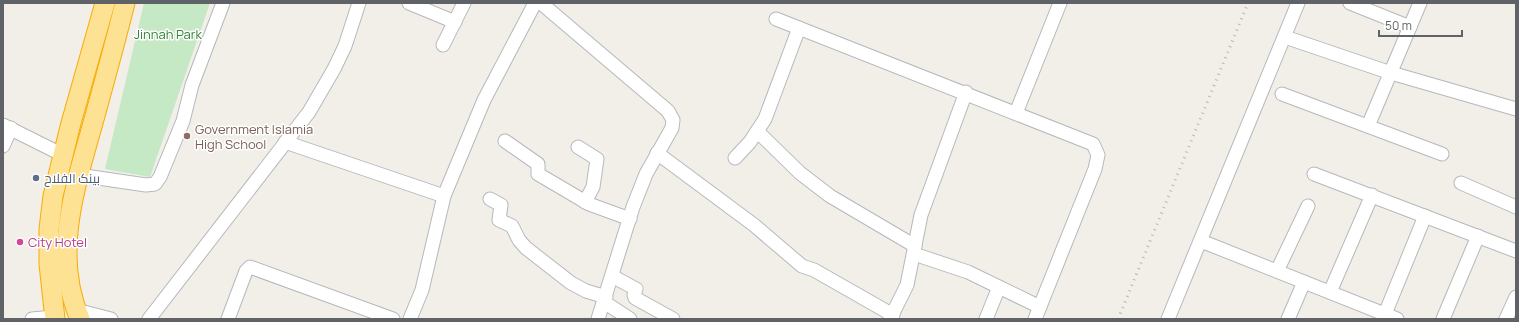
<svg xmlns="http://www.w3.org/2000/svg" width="1519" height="322" font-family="Manrope,Cairo,sans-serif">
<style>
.green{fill:#c5e8c5}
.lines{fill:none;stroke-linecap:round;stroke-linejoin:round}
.minor-casing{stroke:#b5b8bc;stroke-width:15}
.highway-casing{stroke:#f9ab00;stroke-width:21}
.minor{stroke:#fff;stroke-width:13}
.highway{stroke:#fde293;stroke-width:19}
.rail{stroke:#b6b7b8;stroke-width:3;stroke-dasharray:1 5;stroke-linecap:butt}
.education-dot{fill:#8d6e63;stroke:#fff;stroke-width:1.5}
.service-dot{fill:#5c6f8a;stroke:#fff;stroke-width:1.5}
.hotel-dot{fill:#d1479c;stroke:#fff;stroke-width:1.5}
.labels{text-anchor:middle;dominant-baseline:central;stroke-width:3;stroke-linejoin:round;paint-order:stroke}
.park-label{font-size:13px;fill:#348238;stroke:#fff}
.education-label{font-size:13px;fill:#785e54;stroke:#fff;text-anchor:start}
.service-label{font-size:13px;fill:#4e5e75;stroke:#fff;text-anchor:start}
.hotel-label{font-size:13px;fill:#b23c85;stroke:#fff;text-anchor:start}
</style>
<rect width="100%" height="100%" fill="#f1efe8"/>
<polygon class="green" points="144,3 210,3 150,177 105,169"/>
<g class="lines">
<defs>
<g id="minor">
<polyline points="409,3 455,22"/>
<polyline points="541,3 668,111 673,120 672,128 646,174 633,207 598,319"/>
<polyline points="1350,3 1410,27"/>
<polyline points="776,19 1093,144 1098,155 1095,169 1035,319"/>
<polyline points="1285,37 1391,73 1516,109"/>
<polyline points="443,45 464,3"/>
<polyline points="1282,94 1442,154"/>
<polyline points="1016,113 1060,3"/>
<polyline points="3,125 63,155"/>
<polyline points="1368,126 1420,3"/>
<polyline points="757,131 800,173 830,196 915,246"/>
<polyline points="505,141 538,164 538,174 589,204 630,219"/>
<polyline points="285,142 444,196"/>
<polyline points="3,146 11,128"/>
<polyline points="578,147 597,159 593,187 585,202"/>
<polyline points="657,153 754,225 802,266 814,270 893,315"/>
<polyline points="735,158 750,142 765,119 799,28"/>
<polyline points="1314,174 1516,251"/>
<polyline points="78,175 146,185 155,184 160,177 183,121 192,85 223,3"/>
<polyline points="1461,183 1516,207"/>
<polyline points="490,199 501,205 499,220 512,226 519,240 526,248 571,283 586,291 606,297"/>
<polyline points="1201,241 1397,319"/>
<polyline points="914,254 968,272 1040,307"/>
<polyline points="1277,271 1308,206"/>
<polyline points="612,276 636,289 634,295 635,298 673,319"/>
<polyline points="1330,292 1372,195"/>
<polyline points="604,302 630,319"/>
<polyline points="76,310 111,319"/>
<polyline points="1385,314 1425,216"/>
<polyline points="32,319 54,317"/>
<polyline points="149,319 309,112 334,69 345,46 359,3"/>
<polyline points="228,319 246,271 250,267 393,319"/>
<polyline points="410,319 422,290 444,196 484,100 535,3"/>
<polyline points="890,319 907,285 921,215 966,92"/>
<polyline points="986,319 999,287"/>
<polyline points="1168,319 1298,3"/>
<polyline points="1288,319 1304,282"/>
<polyline points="1443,319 1478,236"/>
<polyline points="1506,319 1516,297"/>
</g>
<g id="highway">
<polyline points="55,319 49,264 49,229 53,196 71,123 105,3"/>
<path d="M 80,319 C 52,255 75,187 93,123 C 104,83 115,43 125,3"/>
</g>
</defs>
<use href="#minor" class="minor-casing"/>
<use href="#highway" class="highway-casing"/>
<use href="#minor" class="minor"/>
<use href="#highway" class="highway"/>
<polyline class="rail" points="1118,319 1248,3"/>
</g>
<circle class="education-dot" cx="187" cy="136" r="4"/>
<circle class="service-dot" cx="36" cy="178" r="4"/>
<circle class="hotel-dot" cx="20" cy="242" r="4"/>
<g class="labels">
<g class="park-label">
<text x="168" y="34">Jinnah Park</text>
</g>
<g class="education-label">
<text x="195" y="129">Government Islamia<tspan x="195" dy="15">High School</tspan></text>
</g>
<g class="service-label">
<text x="44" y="178">بینک الفلاح</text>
</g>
<g class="hotel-label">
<text x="28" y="242">City Hotel</text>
</g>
</g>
<rect width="1519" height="322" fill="none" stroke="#5f6368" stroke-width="8"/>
<path d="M1379 30v6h83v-6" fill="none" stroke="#5f6368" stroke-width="2"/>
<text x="1385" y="30" font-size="12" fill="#5f6368" stroke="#ffffff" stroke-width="3" paint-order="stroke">50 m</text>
</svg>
